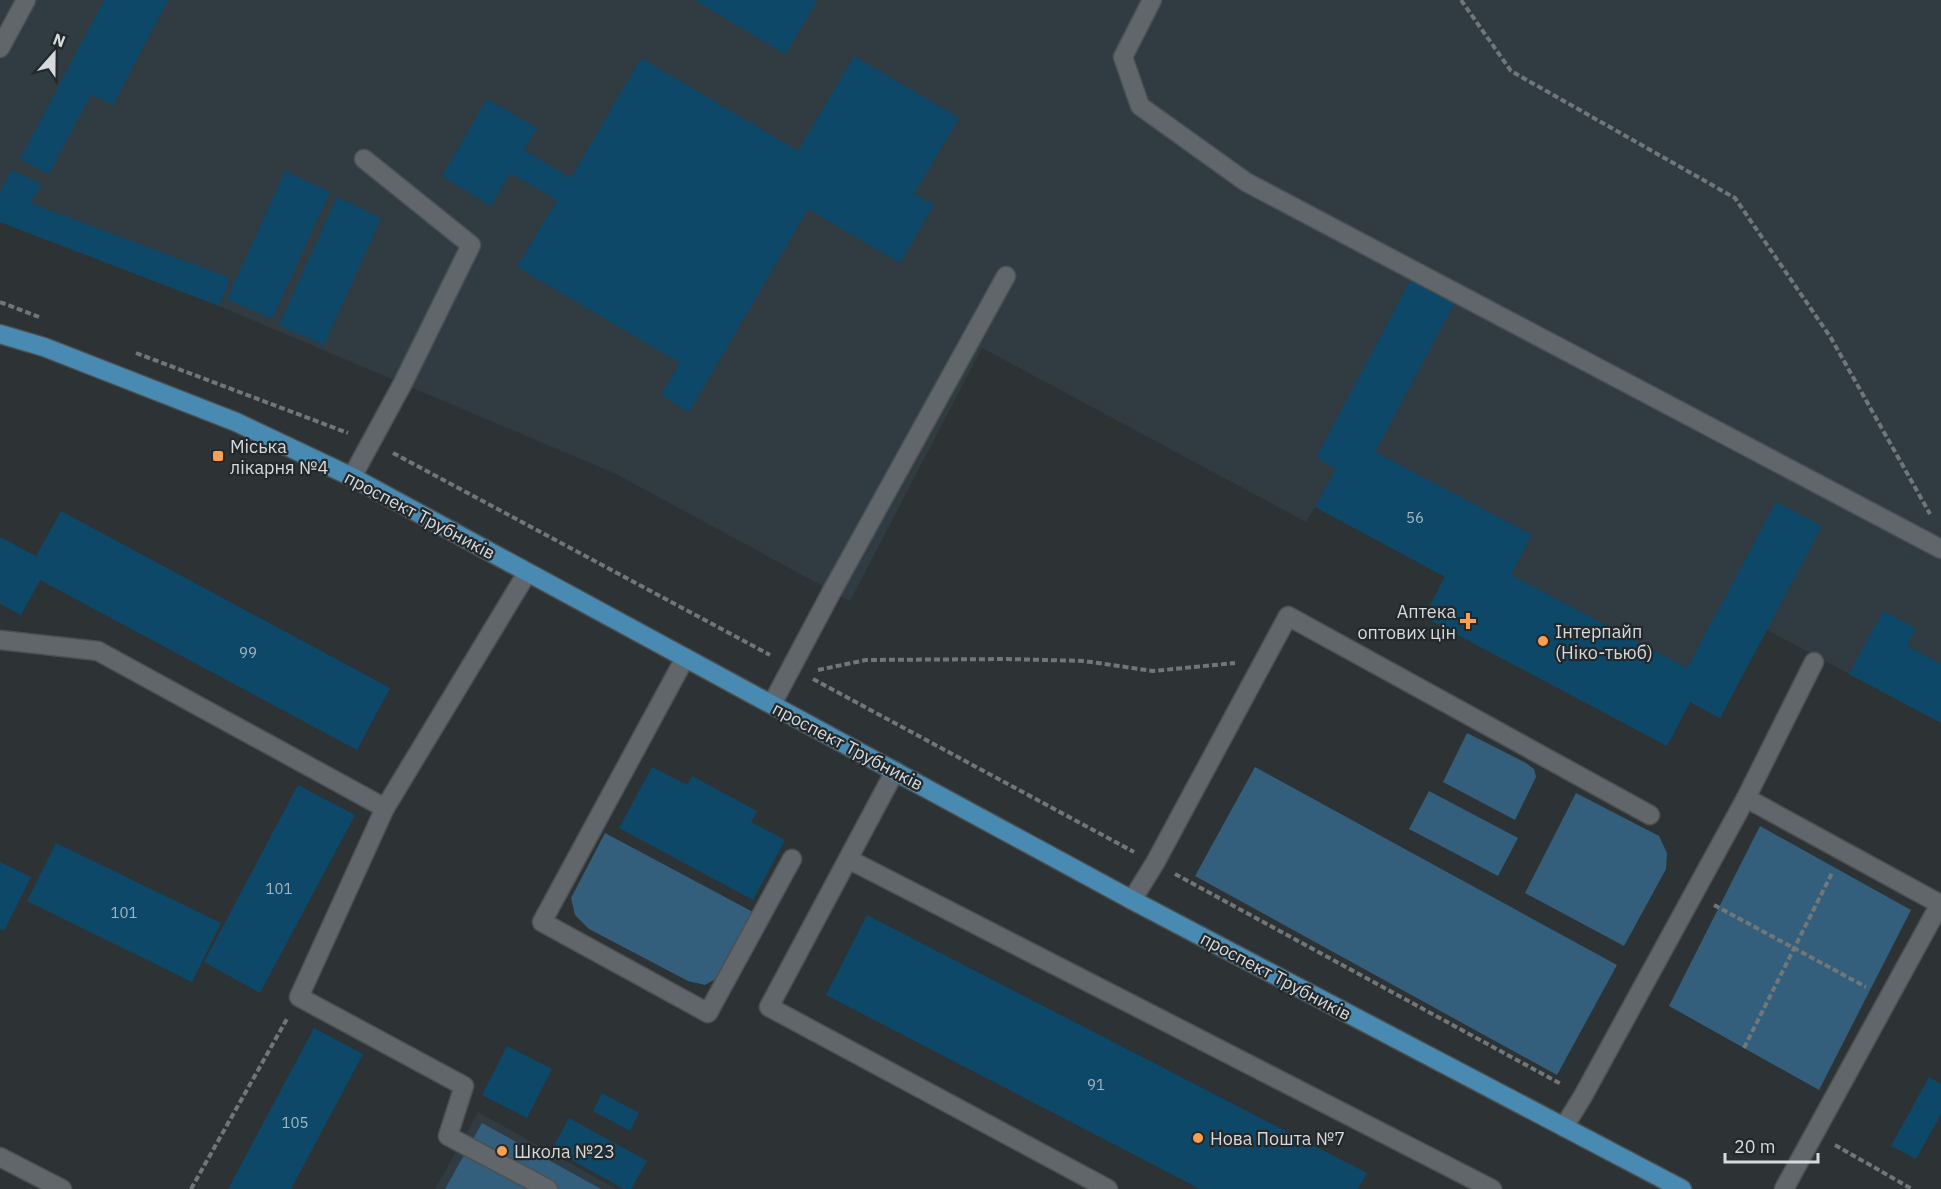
<svg xmlns="http://www.w3.org/2000/svg" width="1941" height="1189" font-family="'IBM Plex Sans',sans-serif">
<style>
.built{fill:#303b42}
.green{fill:#335f7c}
.building{fill:#0d4869}
.lines{fill:none;stroke-linecap:round;stroke-linejoin:round}
.minor-casing{stroke:#4b5052;stroke-width:21}
.major-casing{stroke:#4b5052;stroke-width:21}
.path{stroke:#717678;stroke-width:4;stroke-dasharray:6 3;stroke-linecap:butt}
.minor{stroke:#61666a;stroke-width:18}
.major{stroke:#488ab1;stroke-width:18}
.poi-dot{fill:#fa9f4f;stroke:#23282b;stroke-width:2}
.labels{text-anchor:middle;dominant-baseline:central;stroke-width:4.5;stroke-linejoin:round;paint-order:stroke}
.number-label{font-size:15px;fill:#a4b6bf}
.poi-label{font-size:18px;fill:#d6dadc;stroke:#23282b;text-anchor:start}
.street-label{font-size:18px;fill:#d6dadc;stroke:#23282b}
</style>
<rect width="100%" height="100%" fill="#2d3235"/>
<g class="built">
<polygon points="0,0 1941,0 1941,723 1767,630 1720,718 1690,702 1667,746 1424,617 1445,576 1315,507 1306,522 982,348 850,601 616,474 219,306 0,222"/>
<polygon points="478,1112 616,1189 435,1189"/>
</g>
<g class="green">
<polygon points="1467,733 1526,763 1534,769 1536,777 1515,820 1443,782"/>
<polygon points="1255,767 1617,965 1557,1075 1195,876"/>
<polygon points="1429,791 1518,838 1498,876 1409,829"/>
<polygon points="1576,793 1659,836 1667,853 1666,869 1624,946 1525,893"/>
<polygon points="1760,826 1911,910 1819,1090 1669,1006"/>
<polygon points="605,833 753,912 719,977 705,985 688,981 589,929 575,915 571,898"/>
<polygon points="482,1123 601,1189 445,1189"/>
</g>
<g class="building">
<polygon points="104,0 168,0 113,105 91,94 49,174 20,159"/>
<polygon points="695,0 814,0 817,2 785,54"/>
<polygon points="854,56 959,118 914,194 934,205 900,263 808,209 689,412 661,395 680,363 517,267 557,200 510,173 491,206 442,176 487,99 537,128 524,150 571,178 641,58 798,151"/>
<polygon points="11,170 42,184 30,203 230,278 219,306 0,222 0,192"/>
<polygon points="285,171 330,192 272,319 227,299"/>
<polygon points="337,197 381,218 324,345 279,325"/>
<polygon points="1411,279 1455,302 1375,452 1532,535 1511,575 1687,668 1776,502 1822,526 1720,718 1690,702 1667,746 1424,617 1445,577 1315,507 1336,469 1316,458"/>
<polygon points="61,511 390,688 357,750 40,580 21,615 0,604 0,537 36,556"/>
<polygon points="1883,611 1916,628 1907,646 1941,664 1941,723 1849,674"/>
<polygon points="652,767 687,785 692,776 757,811 751,822 785,840 753,900 619,828"/>
<polygon points="298,785 355,815 260,993 204,962"/>
<polygon points="56,843 221,923 192,982 27,901"/>
<polygon points="0,862 31,877 4,931 0,929"/>
<polygon points="867,915 1367,1173 1358,1189 1200,1189 826,995"/>
<polygon points="314,1028 363,1054 291,1189 228,1189"/>
<polygon points="507,1046 552,1069 527,1118 482,1095"/>
<polygon points="1929,1077 1941,1084 1941,1114 1916,1159 1891,1146"/>
<polygon points="602,1093 639,1113 630,1131 593,1111"/>
<polygon points="569,1118 647,1161 631,1189 624,1189 552,1149"/>
</g>
<g class="lines">
<defs>
<g id="minor">
<polyline points="1152,0 1123,57 1140,106 1246,182 1941,549"/>
<polyline points="0,48 26,0"/>
<polyline points="352,477 403,383 471,245 364,159"/>
<polyline points="0,640 98,651 385,808 527,573"/>
<polyline points="685,658 542,922 708,1013 792,859"/>
<polyline points="772,704 832,591 1006,276"/>
<polyline points="895,771 769,1007 1108,1189"/>
<polyline points="1746,798 1814,662"/>
<polyline points="385,808 299,997 464,1086 448,1136 548,1189"/>
<polyline points="848,859 1492,1189"/>
<polyline points="1132,900 1155,863 1288,616 1650,815"/>
<polyline points="1564,1127 1583,1096 1746,798 1940,904 1784,1189"/>
<polyline points="0,1157 62,1189"/>
</g>
<polyline id="major" points="0,334 44,347 236,422 352,477 1132,900 1682,1189"/>
</defs>
<use href="#minor" class="minor-casing"/>
<use href="#major" class="major-casing"/>
<g class="path">
<polyline points="1461,0 1511,71 1735,198 1831,338 1930,514"/>
<polyline points="0,302 39,317"/>
<polyline points="136,353 348,433"/>
<polyline points="393,453 770,655"/>
<polyline points="818,670 866,660 1007,659 1084,661 1153,671 1235,663"/>
<polyline points="813,679 1134,852"/>
<polyline points="1175,874 1561,1084"/>
<polyline points="1714,905 1866,987"/>
<polyline points="1744,1048 1832,873"/>
<polyline points="1835,1145 1912,1189"/>
<polyline points="191,1189 288,1017"/>
</g>
<use href="#minor" class="minor"/>
<use href="#major" class="major"/>
</g>
<g class="poi-dot">
<rect x="212" y="450" width="12" height="12" rx="3"/>
<path d="M1465 612h6v6h6v6h-6v6h-6v-6h-6v-6h6z"/>
<circle cx="1543" cy="641" r="6"/>
<circle cx="1198" cy="1138" r="6"/>
<circle cx="502" cy="1151" r="6"/>
</g>
<g class="labels">
<g class="number-label">
<text x="1415" y="517">56</text>
<text x="248" y="652">99</text>
<text x="279" y="888">101</text>
<text x="124" y="912">101</text>
<text x="1096" y="1084">91</text>
<text x="295" y="1122">105</text>
</g>
<g class="poi-label">
<text x="230" y="446">Міська<tspan x="230" dy="21">лікарня №4</tspan></text>
<text x="1456" y="611" text-anchor="end">Аптека<tspan x="1456" dy="21">оптових цін</tspan></text>
<text x="1555" y="631">Інтерпайп<tspan x="1555" dy="21">(Ніко-тьюб)</tspan></text>
<text x="1210" y="1138">Нова Пошта №7</text>
<text x="514" y="1151">Школа №23</text>
</g>
<g class="street-label">
<text transform="translate(420 515) rotate(28)">проспект Трубників</text>
<text transform="translate(848 746) rotate(28)">проспект Трубників</text>
<text transform="translate(1276 976) rotate(28)">проспект Трубників</text>
</g>
</g>
<g transform="translate(54 54) rotate(21)" stroke="#23282b" stroke-width="4.5" paint-order="stroke">
<path d="M0-4.5L10 22L0 15L-10 22Z" fill="#d6dadc"/>
<text y="-9" font-size="16" font-weight="bold" text-anchor="middle" fill="#d6dadc">N</text>
</g>
<path d="M1725 1153v9h93v-9" fill="none" stroke="#d6dadc" stroke-width="3"/>
<text x="1734" y="1153" font-size="18" fill="#d6dadc" stroke="#23282b" stroke-width="4.5" paint-order="stroke">20 m</text>
</svg>
